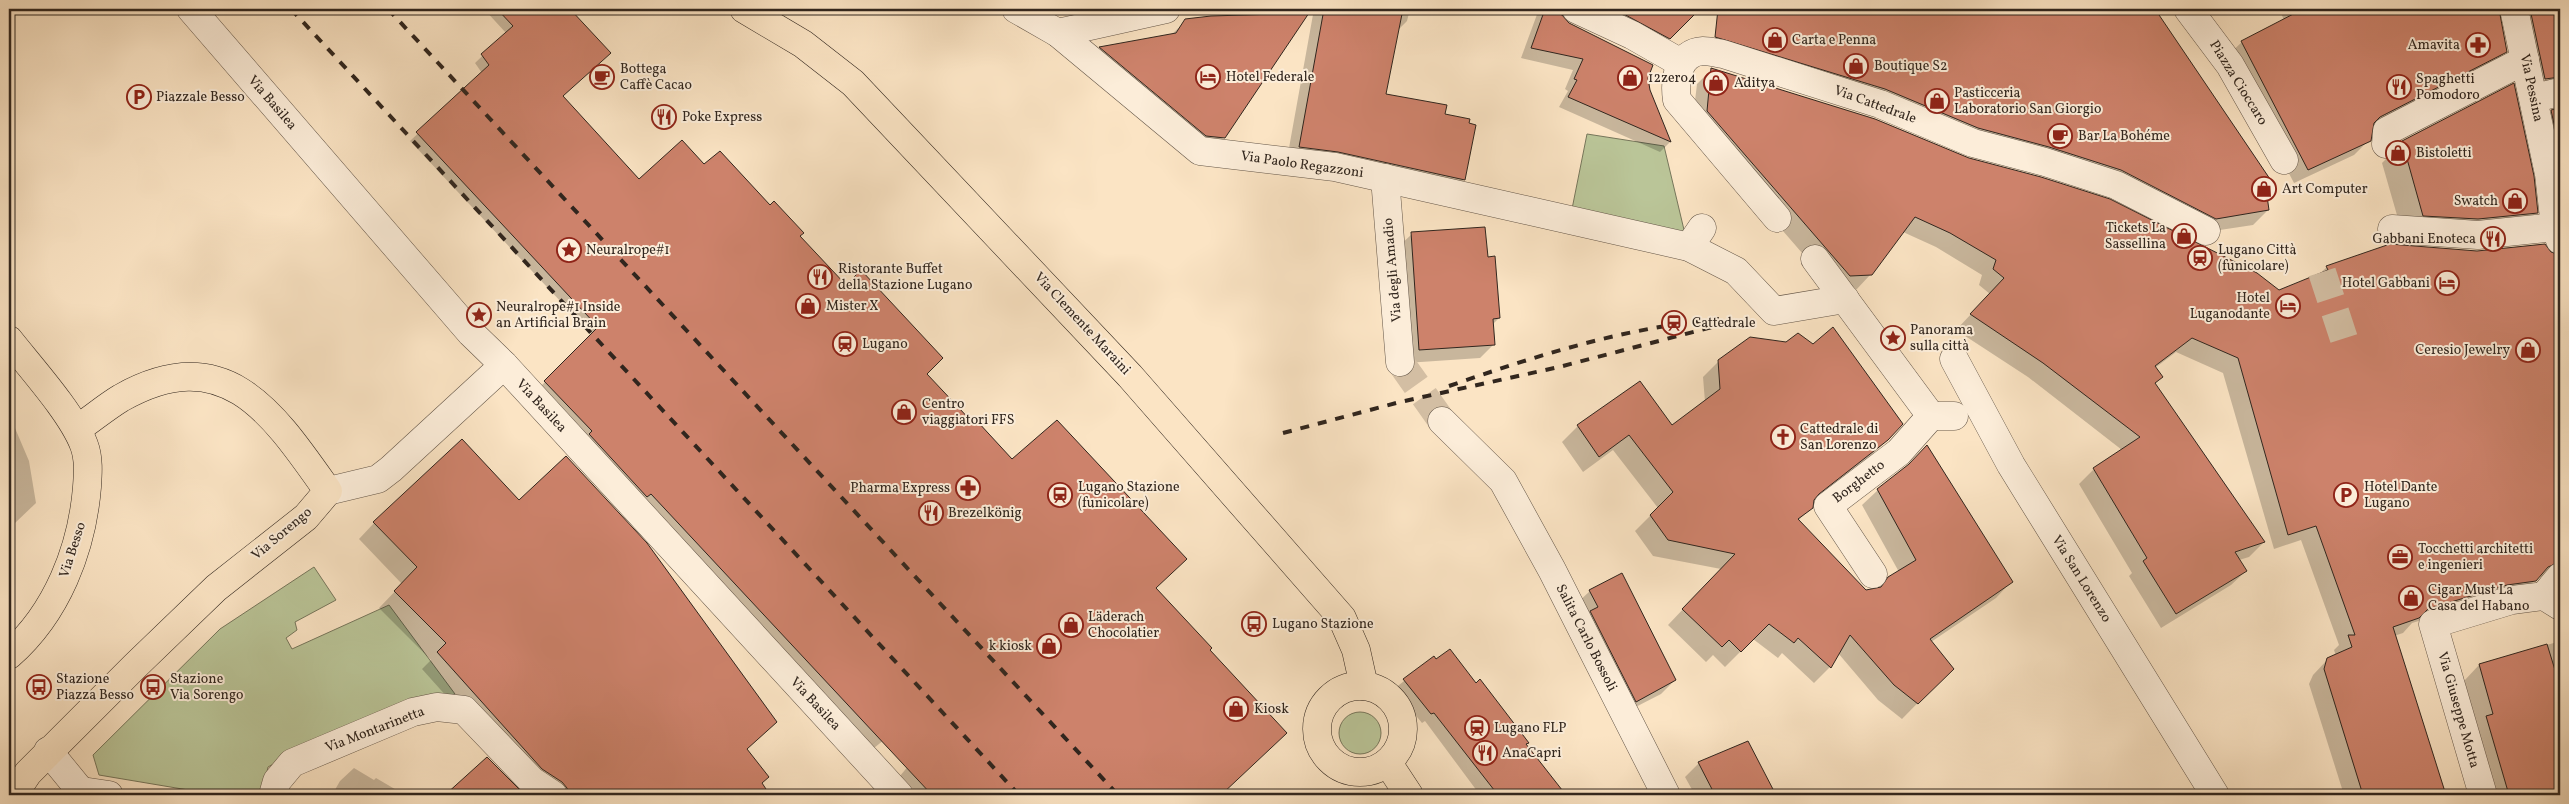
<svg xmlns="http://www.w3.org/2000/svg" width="2569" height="804" font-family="Vollkorn,serif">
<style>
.green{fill:#bac598;stroke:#76765b}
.shadow{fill:#0003}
.building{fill:#cd826b;stroke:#31261e}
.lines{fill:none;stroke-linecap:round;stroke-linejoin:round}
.minor-tunnel{stroke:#d3bea3;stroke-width:28;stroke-dasharray:28 14;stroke-linecap:butt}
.minor-casing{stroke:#645648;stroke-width:29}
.major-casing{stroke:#31261e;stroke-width:29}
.minor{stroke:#fcedd9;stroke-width:28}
.major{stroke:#fbe4c4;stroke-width:28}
.rail{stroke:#31261e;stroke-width:4;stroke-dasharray:9 9;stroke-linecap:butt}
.labels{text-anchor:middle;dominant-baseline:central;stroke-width:4;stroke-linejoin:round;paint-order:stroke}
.poi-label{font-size:14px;fill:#31261e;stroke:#fcedd9;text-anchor:start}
.street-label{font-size:14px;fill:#31261e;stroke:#fcedd9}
</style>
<rect width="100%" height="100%" fill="#fbe4c4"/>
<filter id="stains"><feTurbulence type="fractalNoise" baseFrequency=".004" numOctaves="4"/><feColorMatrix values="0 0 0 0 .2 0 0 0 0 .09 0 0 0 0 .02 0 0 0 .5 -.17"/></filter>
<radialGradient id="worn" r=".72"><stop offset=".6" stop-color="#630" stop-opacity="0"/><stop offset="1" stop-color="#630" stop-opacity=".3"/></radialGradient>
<g class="green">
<polygon points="1587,134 1664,146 1685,234 1572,209"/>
<path d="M 314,567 L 336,600 L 295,622 L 297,630 L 286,638 L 292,649 L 389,605 L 455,694 C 389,709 327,733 268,767 L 262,795 L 218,795 L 99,775 L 93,755 L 220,629 Z"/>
<circle cx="1360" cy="733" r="21"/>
</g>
<g class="shadow">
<polygon points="484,9 568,9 609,53 561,97 639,181 704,166 798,236 973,426 1155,588 1208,650 1278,740 1220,795 918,795 900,776 961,702 947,689 874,748 538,389 592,335 410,141 482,73 475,63 506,33"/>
<polygon points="1314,9 1410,9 1407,21 1397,31 1385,95 1444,115 1464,180 1451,192 1287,159"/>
<polygon points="1539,9 1560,9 1562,18 1647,78 1649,91 1670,142 1660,152 1559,107 1568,91 1565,89 1573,70 1521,58"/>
<polygon points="1580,9 1698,9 1659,48"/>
<polygon points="1755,9 2154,9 2273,185 2266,192 2268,210 2253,225 2200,233 2106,185 1709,53"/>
<polygon points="2279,9 2498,9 2506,51 2491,66 2372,127 2369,140 2354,155 2294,183 2227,56 2242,42 2284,20"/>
<polygon points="2504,9 2560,9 2560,103 2530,94"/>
<polygon points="1186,21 1224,137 1210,151 1087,61 1100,48 1171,35"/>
<polygon points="1712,69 2279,291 2318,275 2327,267 2477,252 2550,253 2560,256 2560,585 2548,576 2538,577 2520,596 2492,599 2412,623 2403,633 2394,636 2444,795 2344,795 2309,684 2313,675 2328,659 2336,656 2334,650 2339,645 2301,540 2274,549 2223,373 2176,352 2155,368 2162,377 2155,384 2264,542 2249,557 2239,560 2246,571 2231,585 2161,628 2129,576 2132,573 2079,484 2094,469 2122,450 2028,377 1956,330 1990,294 1979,285 1982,275 1936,247 1903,232 1871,274 1856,290 1835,291 1692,126 1697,84"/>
<polygon points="2560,108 2560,252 2537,126 2552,111"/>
<polygon points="2403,142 2536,213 2516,233 2403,236 2382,163"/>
<polygon points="1412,234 1486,258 1499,318 1492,325 1494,344 1480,358 1406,363 1398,247"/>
<polygon points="1719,361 1887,440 1871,456 1812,501 1811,507 1798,521 1865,591 1877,589 1899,572 1862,505 1878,490 2011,582 1996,598 1931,642 1952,668 1902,719 1878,700 1838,653 1830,667 1814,683 1782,653 1778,658 1753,639 1725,667 1713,655 1706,662 1668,625 1721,569 1653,556 1635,531 1658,508 1613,450 1583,472 1562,442 1578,426 1640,383 1671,427 1705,402 1703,377"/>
<polygon points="9,414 29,461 36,503 15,523 11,524 12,551 9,561"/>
<polygon points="374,523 746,749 761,784 769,795 542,795 526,785 422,669 431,660 379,608 402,584 359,539"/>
<polygon points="1590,591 1675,680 1661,694 1622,714 1576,604"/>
<polygon points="2557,642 2560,652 2560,795 2490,795 2471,733 2477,727 2464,681 2479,665"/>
<polygon points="1433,658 1476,684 1528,743 1525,745 1552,779 1560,795 1480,795 1425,721 1422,723 1394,689"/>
<polygon points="1748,742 1774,794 1783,789 1786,795 1695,795 1685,777 1699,763"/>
<polygon points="354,768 374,780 376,778 405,795 332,795 340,781"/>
</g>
<g class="building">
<polygon points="497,9 570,9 611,53 563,96 639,179 682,140 704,164 720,151 770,205 774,201 804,233 800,236 846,285 861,270 943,358 927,374 974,424 977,421 1012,459 1057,420 1187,559 1156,588 1212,648 1210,650 1287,733 1221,795 932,795 651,494 647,497 589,434 592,431 544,381 598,327 416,132 489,65 481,54 513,26"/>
<polygon points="1324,9 1403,9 1386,94 1447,105 1445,114 1470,119 1469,123 1476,125 1465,180 1338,152 1299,147"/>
<polygon points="1545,9 1562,15 1569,23 1653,65 1648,78 1650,90 1671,142 1568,97 1577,80 1574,79 1583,59 1531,48"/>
<polygon points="1622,9 1700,9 1670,39 1620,12"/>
<polygon points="1718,9 2155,9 2274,185 2266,189 2269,210 2216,219 2121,170 2049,147 1978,128 1885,89 1715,37"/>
<polygon points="2303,9 2499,9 2507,52 2380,117 2374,123 2371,141 2308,170 2241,41"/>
<polygon points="2530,9 2560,9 2560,77 2545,79"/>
<polygon points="1309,13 1225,138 1206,136 1099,47 1176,33 1185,19 1211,16"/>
<polygon points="1711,68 1875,119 1969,158 2041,177 2110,199 2257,273 2279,290 2328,270 2326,266 2390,244 2477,251 2545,244 2551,252 2560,255 2560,562 2548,567 2536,581 2507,585 2428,609 2419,618 2393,627 2446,795 2363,795 2324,669 2327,658 2352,647 2348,635 2355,635 2316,526 2288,535 2238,358 2192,338 2155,366 2163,377 2155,383 2265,542 2235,552 2247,571 2176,614 2143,561 2147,558 2093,468 2140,437 2043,363 1970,314 2004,278 1993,269 1996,260 1950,233 1915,217 1872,275 1850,276 1707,111"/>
<polygon points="2514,83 2534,176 2538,213 2478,219 2423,216 2402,141"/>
<polygon points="2560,108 2560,152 2551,110"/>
<polygon points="1485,227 1488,257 1495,256 1500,318 1493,319 1495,345 1419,350 1411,232"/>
<polygon points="1833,327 1903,424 1888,440 1819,494 1814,500 1813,508 1798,519 1866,590 1881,587 1888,577 1916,560 1877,489 1909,464 1927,445 2013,582 1930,639 1954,669 1918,704 1894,685 1850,635 1831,668 1798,638 1794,643 1769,624 1741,652 1729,640 1722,647 1682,609 1735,554 1668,540 1650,515 1673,492 1629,435 1599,457 1577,425 1640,381 1672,425 1720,389 1718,360 1750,337 1786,342 1798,333 1813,344"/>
<polygon points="462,439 519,500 566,456 647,543 777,722 747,749 769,777 762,783 770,795 569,795 567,788 562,782 542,769 437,652 446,643 394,591 417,567 373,522"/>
<polygon points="1622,573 1676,680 1636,702 1590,611 1598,607 1589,590"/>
<polygon points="2547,644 2555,670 2560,668 2560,795 2509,795 2486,716 2493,714 2479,664"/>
<polygon points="1450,649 1476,683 1480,679 1490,692 1529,743 1526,744 1566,795 1498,795 1434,713 1431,714 1403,679 1434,656 1436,659"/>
<polygon points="1748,741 1776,795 1715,795 1698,762"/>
<polygon points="487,757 525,795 445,795"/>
</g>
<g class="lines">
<g class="minor-tunnel">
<polyline points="2322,272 2344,339"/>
<polyline points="1400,362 1442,421"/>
</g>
<defs>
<g id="minor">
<polyline points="191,9 471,333 504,365 899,795"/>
<polyline points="1016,9 1058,33 1200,151 1335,167 1689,247 1736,271 1774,311 1845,299"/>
<polyline points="1576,9 1632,35 1681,63"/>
<polyline points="2188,9 2230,65 2284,160"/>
<polyline points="2514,9 2549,174 2555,227 2560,240"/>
<polyline points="1058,33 1166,9"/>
<polyline points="2534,98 2560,92"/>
<polyline points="2386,144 2387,131 2525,60"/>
<polyline points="1385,178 1400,362"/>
<path d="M 1777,218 L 1677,100 C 1674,80 1678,52 1703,51 C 1710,51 1717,53 1723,54 L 1880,104 L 1973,143 L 2045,162 L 2116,185 L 2206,231"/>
<polyline points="2392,229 2478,235 2555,227"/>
<polyline points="1689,247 1702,228"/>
<polyline points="1815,259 1931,416"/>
<polyline points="1954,359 2011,465 2215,795"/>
<polyline points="1442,421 1503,481 1552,570 1666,795"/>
<polyline points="328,491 378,479 391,469 504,365"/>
<polyline points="1873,574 1828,506 1899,452 1931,416 1954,416"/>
<polyline points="2544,596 2560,577"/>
<polyline points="48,751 84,795"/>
<polyline points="82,791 109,795"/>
<polyline points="273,795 277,781 292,763 413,712 437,707 464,710 532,781 553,795"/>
<polyline points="2483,795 2433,624 2512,600 2544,596 2560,606"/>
</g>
<g id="major">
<polyline points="744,9 803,44 853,83 1130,376 1342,618 1356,650 1364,686"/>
<path d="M 9,340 C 31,368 72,413 84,445 C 89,458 88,473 87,487 C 82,549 57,613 9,655"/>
<circle cx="1360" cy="729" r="43"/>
<polyline points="1388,763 1409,795"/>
<path d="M 13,795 L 28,773 L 135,666 L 216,588 L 306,517 L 328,491 C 273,413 225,339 121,398 C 106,407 92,419 77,429"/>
</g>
</defs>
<use href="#minor" class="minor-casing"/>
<use href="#major" class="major-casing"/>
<use href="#minor" class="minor"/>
<use href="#major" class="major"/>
<g class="rail">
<polyline points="291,9 1019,795"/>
<polyline points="388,9 1118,795"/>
<path d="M 1449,386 C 1539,355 1623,328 1719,319"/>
<polyline points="1283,433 1400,402 1559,367 1720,325"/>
</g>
</g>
<defs>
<symbol id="shop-ring" viewBox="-11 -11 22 22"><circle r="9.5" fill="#fcedd9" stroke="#8f2418" stroke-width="1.5"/><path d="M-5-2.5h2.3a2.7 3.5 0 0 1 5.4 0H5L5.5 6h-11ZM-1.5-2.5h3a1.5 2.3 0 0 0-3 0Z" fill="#8f2418"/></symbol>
<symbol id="pharmacy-ring" viewBox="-11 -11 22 22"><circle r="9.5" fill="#fcedd9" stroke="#8f2418" stroke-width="1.5"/><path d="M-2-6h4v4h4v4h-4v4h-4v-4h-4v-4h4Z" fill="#8f2418"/></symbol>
<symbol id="cafe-ring" viewBox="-11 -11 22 22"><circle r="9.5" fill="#fcedd9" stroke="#8f2418" stroke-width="1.5"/><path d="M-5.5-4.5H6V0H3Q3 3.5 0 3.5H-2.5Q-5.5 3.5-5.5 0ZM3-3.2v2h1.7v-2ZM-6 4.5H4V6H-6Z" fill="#8f2418"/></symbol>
<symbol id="hotel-ring" viewBox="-11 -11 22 22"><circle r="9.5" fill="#fcedd9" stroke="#8f2418" stroke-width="1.5"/><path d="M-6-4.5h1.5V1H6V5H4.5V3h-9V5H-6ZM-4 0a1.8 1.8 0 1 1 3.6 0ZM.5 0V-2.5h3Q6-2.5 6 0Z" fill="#8f2418"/></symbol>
<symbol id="restaurant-ring" viewBox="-11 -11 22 22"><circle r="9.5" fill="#fcedd9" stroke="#8f2418" stroke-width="1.5"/><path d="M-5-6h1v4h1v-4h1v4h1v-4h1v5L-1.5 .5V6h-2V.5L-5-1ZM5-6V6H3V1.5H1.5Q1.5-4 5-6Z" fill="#8f2418"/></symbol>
<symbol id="parking-ring" viewBox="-11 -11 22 22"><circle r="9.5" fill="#fcedd9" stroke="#8f2418" stroke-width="1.5"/><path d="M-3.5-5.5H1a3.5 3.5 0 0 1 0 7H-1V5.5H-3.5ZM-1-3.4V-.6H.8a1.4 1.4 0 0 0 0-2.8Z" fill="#8f2418"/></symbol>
<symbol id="sight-ring" viewBox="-11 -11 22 22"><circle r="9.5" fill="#fcedd9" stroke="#8f2418" stroke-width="1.5"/><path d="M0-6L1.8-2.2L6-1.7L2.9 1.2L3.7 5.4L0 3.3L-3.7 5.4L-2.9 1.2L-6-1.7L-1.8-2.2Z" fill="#8f2418"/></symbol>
<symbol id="station-ring" viewBox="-11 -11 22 22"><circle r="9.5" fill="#fcedd9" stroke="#8f2418" stroke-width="1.5"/><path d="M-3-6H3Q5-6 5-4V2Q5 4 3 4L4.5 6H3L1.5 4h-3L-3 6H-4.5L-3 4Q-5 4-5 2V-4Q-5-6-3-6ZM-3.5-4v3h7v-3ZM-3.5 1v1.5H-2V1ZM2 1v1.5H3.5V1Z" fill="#8f2418"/></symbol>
<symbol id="church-ring" viewBox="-11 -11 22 22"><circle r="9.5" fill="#fcedd9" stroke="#8f2418" stroke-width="1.5"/><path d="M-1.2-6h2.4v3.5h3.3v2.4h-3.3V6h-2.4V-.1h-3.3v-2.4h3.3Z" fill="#8f2418"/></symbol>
<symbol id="office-ring" viewBox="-11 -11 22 22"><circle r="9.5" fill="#fcedd9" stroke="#8f2418" stroke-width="1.5"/><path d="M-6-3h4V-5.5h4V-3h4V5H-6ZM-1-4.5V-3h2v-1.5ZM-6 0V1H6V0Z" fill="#8f2418"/></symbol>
<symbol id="bus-ring" viewBox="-11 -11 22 22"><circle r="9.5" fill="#fcedd9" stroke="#8f2418" stroke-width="1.5"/><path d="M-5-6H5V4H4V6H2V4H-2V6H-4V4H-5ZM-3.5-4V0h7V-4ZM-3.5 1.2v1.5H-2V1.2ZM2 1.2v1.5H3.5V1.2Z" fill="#8f2418"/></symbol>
</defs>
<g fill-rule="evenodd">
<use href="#shop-ring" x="1761" y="26" width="28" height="28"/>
<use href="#pharmacy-ring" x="2464" y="31" width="28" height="28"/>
<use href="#shop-ring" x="1842" y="52" width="28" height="28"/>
<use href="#cafe-ring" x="588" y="63" width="28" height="28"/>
<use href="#hotel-ring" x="1194" y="63" width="28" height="28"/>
<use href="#shop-ring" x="1616" y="64" width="28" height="28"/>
<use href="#shop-ring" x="1702" y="69" width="28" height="28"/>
<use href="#restaurant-ring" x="2385" y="73" width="28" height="28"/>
<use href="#parking-ring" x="125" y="83" width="28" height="28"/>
<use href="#shop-ring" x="1923" y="87" width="28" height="28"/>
<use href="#restaurant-ring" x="650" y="103" width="28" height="28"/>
<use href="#cafe-ring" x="2046" y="122" width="28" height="28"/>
<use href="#shop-ring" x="2384" y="139" width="28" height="28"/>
<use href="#shop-ring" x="2250" y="175" width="28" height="28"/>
<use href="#shop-ring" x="2501" y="187" width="28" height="28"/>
<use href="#shop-ring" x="2170" y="222" width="28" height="28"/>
<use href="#restaurant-ring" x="2479" y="225" width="28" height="28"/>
<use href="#sight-ring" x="555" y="236" width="28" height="28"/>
<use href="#station-ring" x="2186" y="244" width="28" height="28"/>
<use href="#restaurant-ring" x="806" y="263" width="28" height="28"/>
<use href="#hotel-ring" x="2433" y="269" width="28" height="28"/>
<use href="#shop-ring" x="794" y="292" width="28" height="28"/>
<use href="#hotel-ring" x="2274" y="292" width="28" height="28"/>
<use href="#sight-ring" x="465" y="301" width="28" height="28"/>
<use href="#station-ring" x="1660" y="309" width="28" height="28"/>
<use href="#sight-ring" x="1879" y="324" width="28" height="28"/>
<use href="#station-ring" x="831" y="330" width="28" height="28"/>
<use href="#shop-ring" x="2514" y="336" width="28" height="28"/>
<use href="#shop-ring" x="890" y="398" width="28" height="28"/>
<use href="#church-ring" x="1769" y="423" width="28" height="28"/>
<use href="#pharmacy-ring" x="954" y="474" width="28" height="28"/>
<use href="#station-ring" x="1046" y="481" width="28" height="28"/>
<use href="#parking-ring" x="2332" y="481" width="28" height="28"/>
<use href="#restaurant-ring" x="917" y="499" width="28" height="28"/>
<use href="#office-ring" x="2386" y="543" width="28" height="28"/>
<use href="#shop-ring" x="2397" y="584" width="28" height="28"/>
<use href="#bus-ring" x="1240" y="610" width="28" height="28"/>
<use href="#shop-ring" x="1057" y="611" width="28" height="28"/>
<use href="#shop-ring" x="1035" y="632" width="28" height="28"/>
<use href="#bus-ring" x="25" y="673" width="28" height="28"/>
<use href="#bus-ring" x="139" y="673" width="28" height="28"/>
<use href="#shop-ring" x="1222" y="695" width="28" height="28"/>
<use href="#station-ring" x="1463" y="714" width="28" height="28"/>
<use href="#restaurant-ring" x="1471" y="739" width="28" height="28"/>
</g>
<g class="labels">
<g class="poi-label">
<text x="1792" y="40">Carta e Penna</text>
<text x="2460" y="45" text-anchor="end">Amavita</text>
<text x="1874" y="66">Boutique S2</text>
<text x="620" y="69">Bottega<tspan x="620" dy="16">Caffè Cacao</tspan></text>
<text x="1226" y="77">Hotel Federale</text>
<text x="1648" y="78">12zero4</text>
<text x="2416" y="79">Spaghetti<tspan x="2416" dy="16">Pomodoro</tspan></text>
<text x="1734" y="83">Aditya</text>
<text x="1954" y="93">Pasticceria<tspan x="1954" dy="16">Laboratorio San Giorgio</tspan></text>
<text x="156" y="97">Piazzale Besso</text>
<text x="682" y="117">Poke Express</text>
<text x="2078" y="136">Bar La Bohéme</text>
<text x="2416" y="153">Bistoletti</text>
<text x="2282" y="189">Art Computer</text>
<text x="2498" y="201" text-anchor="end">Swatch</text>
<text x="2166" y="228" text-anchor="end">Tickets La<tspan x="2166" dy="16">Sassellina</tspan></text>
<text x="2476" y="239" text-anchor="end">Gabbani Enoteca</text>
<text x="586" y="250">Neuralrope#1</text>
<text x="2218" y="250">Lugano Città<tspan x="2218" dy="16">(funicolare)</tspan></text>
<text x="838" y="269">Ristorante Buffet<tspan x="838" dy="16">della Stazione Lugano</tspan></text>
<text x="2430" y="283" text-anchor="end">Hotel Gabbani</text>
<text x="2270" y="298" text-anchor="end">Hotel<tspan x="2270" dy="16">Luganodante</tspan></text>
<text x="826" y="306">Mister X</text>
<text x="496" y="307">Neuralrope#1 Inside<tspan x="496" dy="16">an Artificial Brain</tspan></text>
<text x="1692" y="323">Cattedrale</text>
<text x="1910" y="330">Panorama<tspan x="1910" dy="16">sulla città</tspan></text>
<text x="862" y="344">Lugano</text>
<text x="2510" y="350" text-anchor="end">Ceresio Jewelry</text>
<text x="922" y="404">Centro<tspan x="922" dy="16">viaggiatori FFS</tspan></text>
<text x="1800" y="429">Cattedrale di<tspan x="1800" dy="16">San Lorenzo</tspan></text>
<text x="1078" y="487">Lugano Stazione<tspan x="1078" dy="16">(funicolare)</tspan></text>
<text x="2364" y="487">Hotel Dante<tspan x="2364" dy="16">Lugano</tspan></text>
<text x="950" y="488" text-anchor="end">Pharma Express</text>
<text x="948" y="513">Brezelkönig</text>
<text x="2418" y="549">Tocchetti architetti<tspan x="2418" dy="16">e ingenieri</tspan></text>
<text x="2428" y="590">Cigar Must La<tspan x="2428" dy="16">Casa del Habano</tspan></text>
<text x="1088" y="617">Läderach<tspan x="1088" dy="16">Chocolatier</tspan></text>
<text x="1272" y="624">Lugano Stazione</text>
<text x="1032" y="646" text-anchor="end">k kiosk</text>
<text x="56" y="679">Stazione<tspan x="56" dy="16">Piazza Besso</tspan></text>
<text x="170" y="679">Stazione<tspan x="170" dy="16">Via Sorengo</tspan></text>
<text x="1254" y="709">Kiosk</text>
<text x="1494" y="728">Lugano FLP</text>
<text x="1502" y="753">AnaCapri</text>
</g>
<g class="street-label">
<text transform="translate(2238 83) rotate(58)">Piazza Cioccaro</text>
<text transform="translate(2531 88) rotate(78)">Via Pessina</text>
<text transform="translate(272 103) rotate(49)">Via Basilea</text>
<text transform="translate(1875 105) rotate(20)">Via Cattedrale</text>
<text transform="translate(1302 165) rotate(8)">Via Paolo Regazzoni</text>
<text transform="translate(1393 270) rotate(-95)">Via degli Amadio</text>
<text transform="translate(1082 324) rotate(47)">Via Clemente Maraini</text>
<text transform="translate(541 406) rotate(47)">Via Basilea</text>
<text transform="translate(1859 482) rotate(-37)">Borghetto</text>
<text transform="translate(282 534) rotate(-40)">Via Sorengo</text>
<text transform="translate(73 550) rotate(-72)">Via Besso</text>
<text transform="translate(2081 579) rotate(58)">Via San Lorenzo</text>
<text transform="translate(1586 638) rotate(63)">Salita Carlo Bossoli</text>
<text transform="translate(815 704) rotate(47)">Via Basilea</text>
<text transform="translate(2458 710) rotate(74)">Via Giuseppe Motta</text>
<text transform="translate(375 730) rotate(-21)">Via Montarinetta</text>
</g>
</g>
<rect width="2569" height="804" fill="none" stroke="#fbe4c4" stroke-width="30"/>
<rect x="10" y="10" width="2549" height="784" fill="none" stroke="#31261e" stroke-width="2.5"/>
<rect x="15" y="15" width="2539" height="774" fill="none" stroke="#31261e"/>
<rect width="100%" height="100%" filter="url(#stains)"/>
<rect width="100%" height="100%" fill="url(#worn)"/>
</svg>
